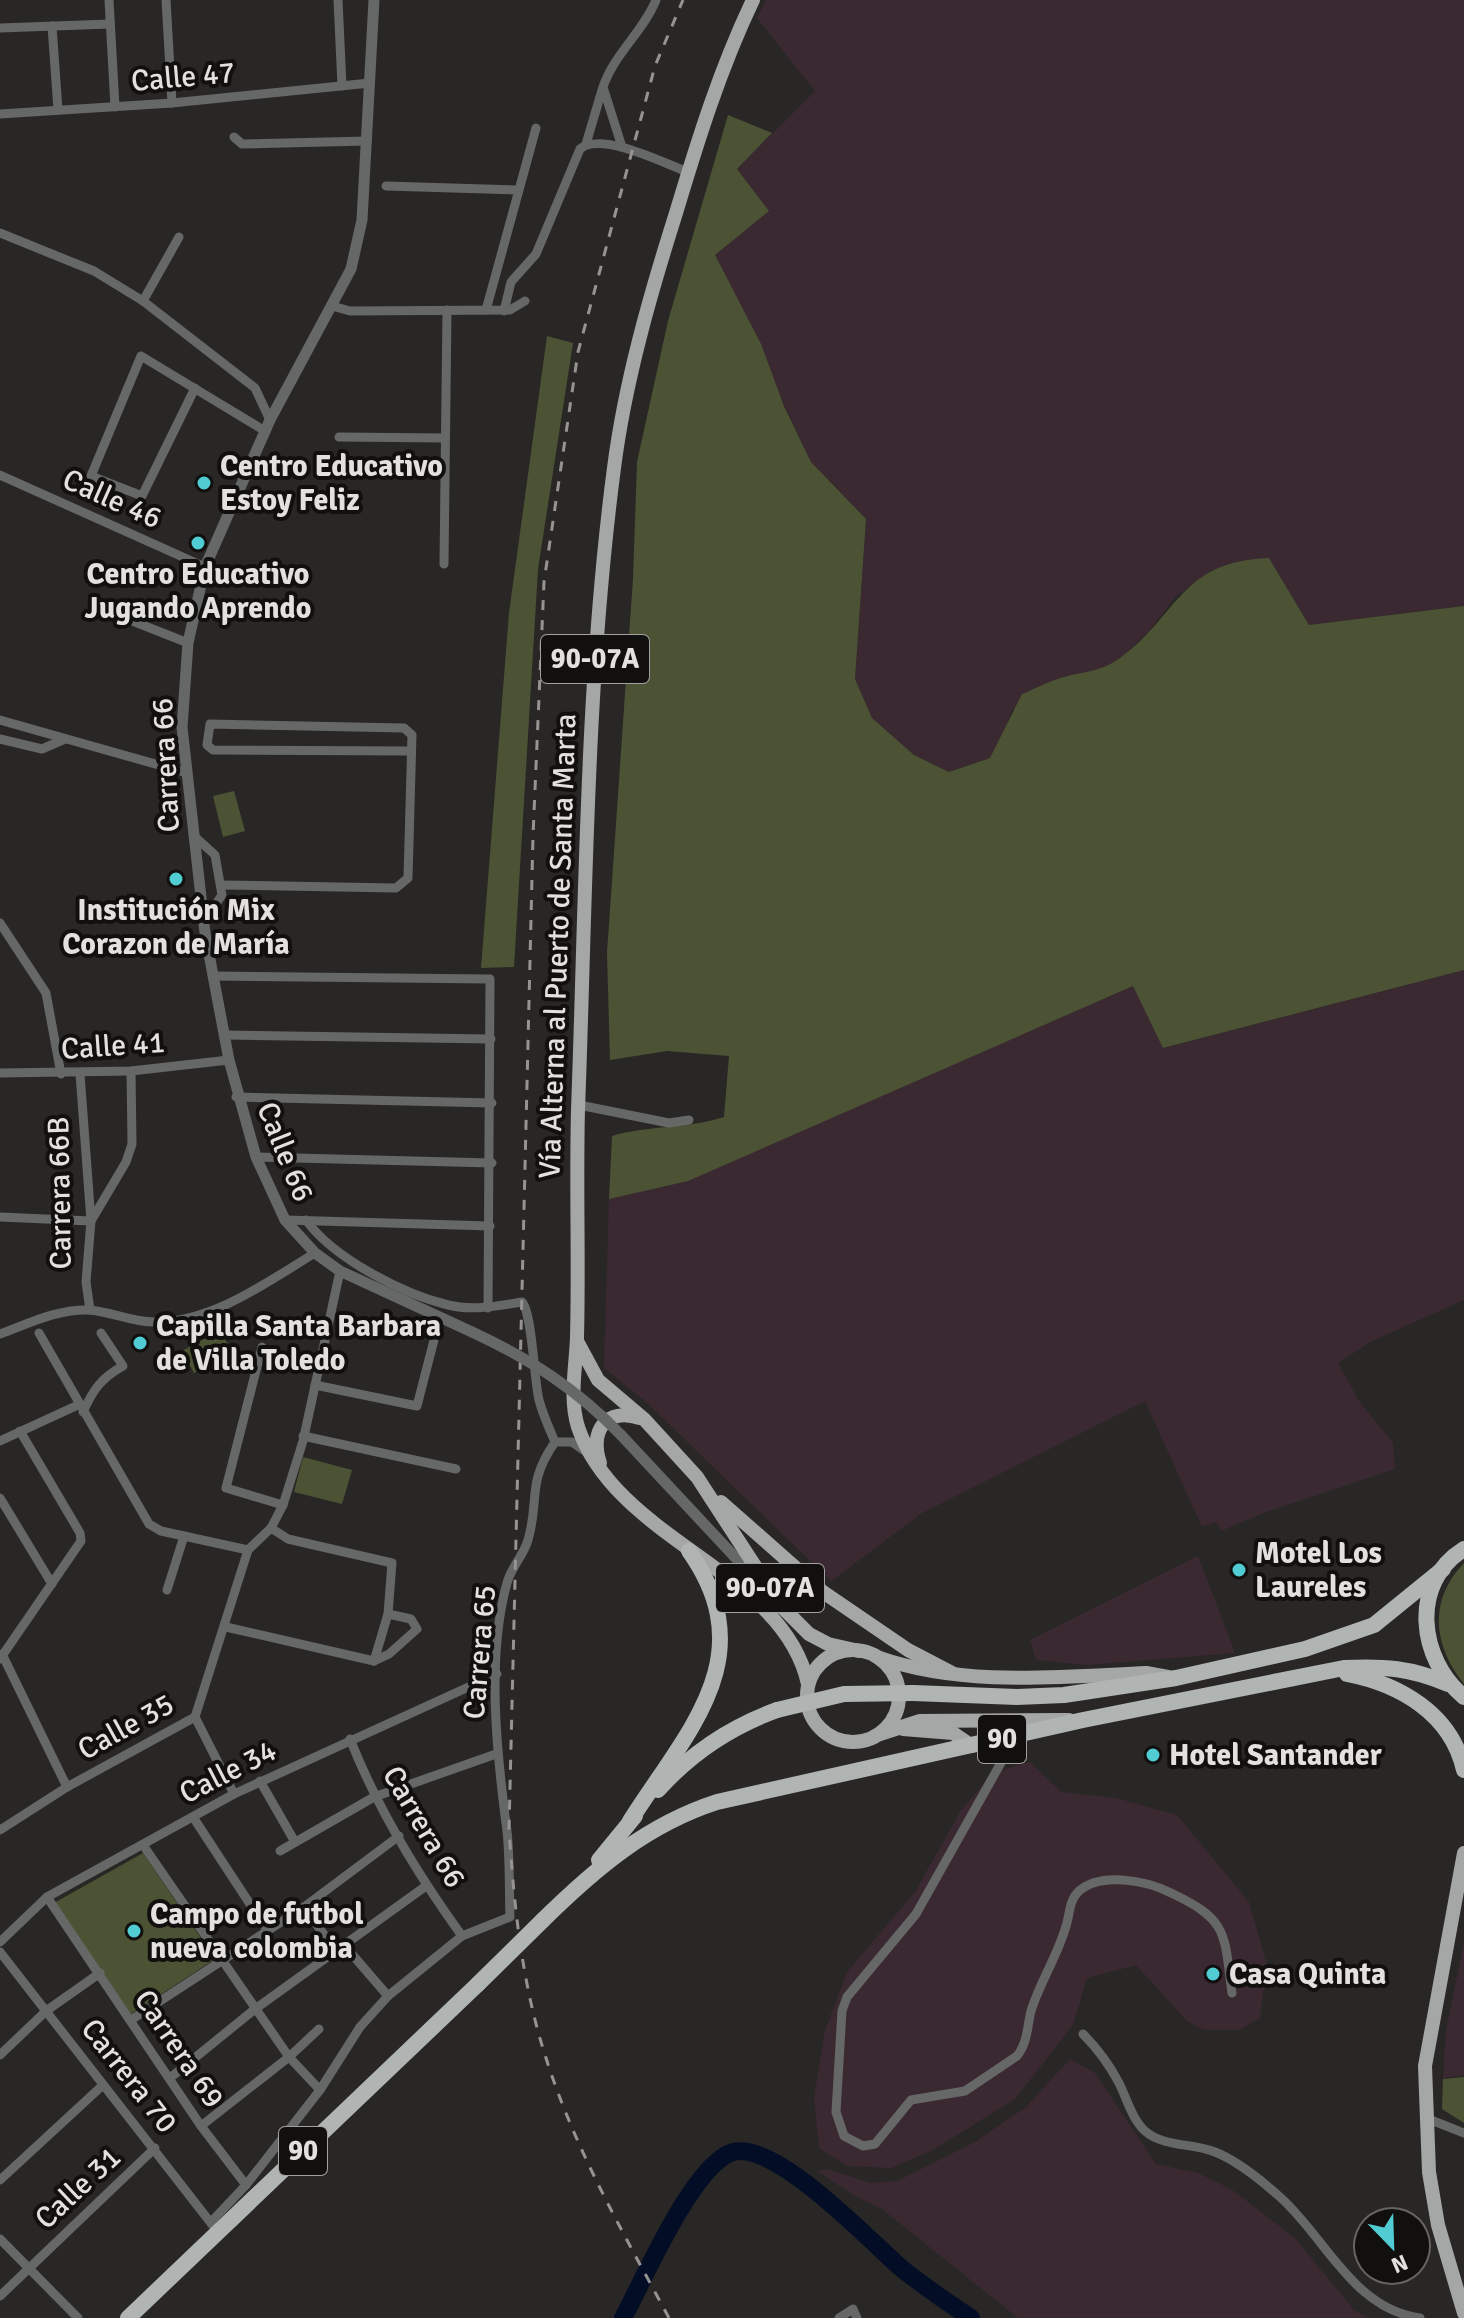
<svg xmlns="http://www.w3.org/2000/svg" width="1464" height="2318" font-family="Signika,sans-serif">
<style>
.industrial{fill:#3b2932}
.green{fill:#4c5334}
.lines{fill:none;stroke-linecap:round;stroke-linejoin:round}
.river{stroke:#030d25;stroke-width:18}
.minor{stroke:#666767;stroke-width:9}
.tertiary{stroke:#666767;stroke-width:11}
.primary{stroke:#a4a7a5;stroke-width:14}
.trunk{stroke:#b0b4b2;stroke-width:16}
.rail{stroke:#969493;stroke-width:3;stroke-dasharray:10 10;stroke-linecap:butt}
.tertiary-bridge{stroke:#666767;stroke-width:11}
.trunk-bridge{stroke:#b0b4b2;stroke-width:16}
.poi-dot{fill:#51ccd2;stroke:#11100f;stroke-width:3}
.labels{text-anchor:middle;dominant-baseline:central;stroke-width:8;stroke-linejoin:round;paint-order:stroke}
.shield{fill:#11100f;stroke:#a4a2a1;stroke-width:2}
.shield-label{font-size:28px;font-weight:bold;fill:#e3e1e0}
.street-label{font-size:30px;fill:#e3e1e0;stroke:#11100f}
.poi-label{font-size:30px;font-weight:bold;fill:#e3e1e0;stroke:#11100f;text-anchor:start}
</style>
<rect width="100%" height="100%" fill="#292725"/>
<g class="industrial">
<polygon points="766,0 1464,0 1464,606 1309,625 1269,558 1212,570 1176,596 1149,631 1122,657 1099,672 1066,676 1045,685 1011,711 1003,737 990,758 949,772 914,755 872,718 855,679 866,519 811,462 715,255 768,211 737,169 815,91 757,18"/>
<polygon points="1464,970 1464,1300 1372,1341 1338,1363 1359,1401 1393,1443 1395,1469 1266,1512 1221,1531 1216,1522 1202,1527 1145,1401 922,1513 831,1581 645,1401 604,1368 609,1199 688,1180 1133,986 1164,1048"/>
<polygon points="1198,1556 1235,1653 1087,1665 1036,1660 1030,1640"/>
<polygon points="1030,1762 1061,1792 1116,1798 1177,1815 1249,1902 1267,1965 1260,2018 1239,2030 1204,2030 1187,2021 1136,1965 1087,1978 1073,2025 1015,2099 933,2150 891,2168 847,2166 819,2148 814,2098 825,2031 847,1972 915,1892 960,1812 992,1773"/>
<polygon points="1464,1942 1464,2075 1443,2078 1446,2031"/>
<polygon points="1070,2059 1095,2073 1156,2164 1198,2173 1231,2189 1294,2237 1354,2310 1368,2318 1018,2318 882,2209 855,2196 817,2171 827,2169 871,2183 897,2181 975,2142 1026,2107"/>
</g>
<g class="green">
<path d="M 728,115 L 772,133 L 737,169 L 769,211 L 715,255 L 761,344 L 784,406 L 811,462 L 866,519 L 855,679 L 872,718 L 914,755 L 949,772 L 990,758 L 1022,694 C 1037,688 1053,679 1068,676 C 1089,671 1102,671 1120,658 C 1179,615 1180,561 1269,558 L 1309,625 L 1464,606 L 1464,970 L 1163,1048 L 1133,986 L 688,1181 L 609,1199 L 612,1136 C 649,1125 687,1129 724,1117 L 729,1056 L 667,1051 L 610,1060 L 607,953 L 633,579 L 637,462 L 668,321 Z"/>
<polygon points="547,336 573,343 538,569 514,967 481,968 509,613"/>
<polygon points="234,791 245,831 223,837 213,796"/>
<polygon points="220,1330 232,1352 194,1373 182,1351"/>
<polygon points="303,1457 352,1470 342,1504 294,1492"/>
<path d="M 1464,1563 L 1464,1684 C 1433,1646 1428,1600 1464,1563 Z"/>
<polygon points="143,1853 215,1959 131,2014 54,1903"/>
<polygon points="1464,2077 1464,2123 1442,2109 1443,2079"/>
</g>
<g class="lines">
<path class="river" d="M 623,2318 C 645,2277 689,2174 728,2154 C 768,2132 871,2242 901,2268 C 923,2286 947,2302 971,2318"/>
<g class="minor">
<polyline points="109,0 115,107"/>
<polyline points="166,0 172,103"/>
<polyline points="338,0 342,86"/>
<polyline points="52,26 58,110"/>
<polyline points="0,28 110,24"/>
<polyline points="0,114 172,103 370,83"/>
<polyline points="234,137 242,144 367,141"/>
<polyline points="586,144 602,90"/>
<path d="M 622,147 L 603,87 C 614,54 643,32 656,0"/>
<polyline points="386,186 518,190"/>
<polyline points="0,233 94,271 143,301 255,388 270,420"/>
<polyline points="143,301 179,237"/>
<polyline points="332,306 350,311 510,310 525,301"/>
<polyline points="486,310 536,128"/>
<path d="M 504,311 L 511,282 L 536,254 L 580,149 C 601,131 663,163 688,172"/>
<polyline points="195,388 142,496 91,476 141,356 265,431"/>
<polyline points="339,437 445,438"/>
<polyline points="0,475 205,567"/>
<polyline points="444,564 447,310"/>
<polyline points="102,609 188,643"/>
<polyline points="0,720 187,773"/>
<polyline points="0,739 42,749 65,739"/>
<polyline points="193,835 215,855 222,895 204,921"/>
<polyline points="221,885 396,888 408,878 412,735 404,728 210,724 207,745 213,750 411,751"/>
<polyline points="0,923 46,993 61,1074"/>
<polyline points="213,976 490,979 488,1308"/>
<polyline points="226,1035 491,1039"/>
<polyline points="0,1073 131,1071 229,1060"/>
<polyline points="80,1074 91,1221 86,1282 90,1310"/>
<polyline points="236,1097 492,1103"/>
<polyline points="579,1105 669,1123 689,1120"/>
<polyline points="256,1157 492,1163"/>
<polyline points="0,1217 91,1221 126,1162 132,1144 131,1071"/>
<polyline points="285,1220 490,1226"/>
<polyline points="39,1333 149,1524 161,1531 248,1550"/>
<path d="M 0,1334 C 28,1324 57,1309 88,1310 C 110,1311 131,1322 154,1322 C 212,1323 267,1282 315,1253"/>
<polyline points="262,1347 226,1488 283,1505"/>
<polyline points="315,1385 417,1406 434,1340"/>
<path d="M 83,1412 C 93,1390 101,1378 123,1366 L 101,1333"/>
<polyline points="303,1436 456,1469"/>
<polyline points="0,1441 78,1405"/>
<polyline points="555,1442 572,1442 589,1454"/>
<polyline points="0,1498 52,1584"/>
<polyline points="271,1528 288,1539 392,1563 388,1614 374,1661"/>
<polyline points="167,1590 184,1536"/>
<polyline points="226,1627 374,1661"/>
<polyline points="2,1654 67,1787"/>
<polyline points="0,1659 81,1541 80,1533 20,1431"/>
<polyline points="374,1661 389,1654 417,1629 411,1619 388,1614"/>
<polyline points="195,1717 234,1794"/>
<path d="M 1016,1736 L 916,1914 L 847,1997 L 842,2011 L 836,2112 L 844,2136 L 863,2146 L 875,2144 L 911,2100 L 965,2091 L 1017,2056 C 1028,2042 1027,2027 1031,2011 C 1040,1982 1058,1955 1066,1926 C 1070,1914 1069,1901 1078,1892 C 1100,1871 1148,1881 1171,1893 C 1229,1920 1224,1934 1232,1993"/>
<path d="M 350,1739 C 378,1810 418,1875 462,1936"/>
<polyline points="260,1781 295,1842"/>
<polyline points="193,1817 267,1930"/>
<polyline points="0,1830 67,1787 195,1717 248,1550 271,1528 283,1505 303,1441 340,1271"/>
<polyline points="143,1845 289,2057 320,2090"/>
<polyline points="280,1851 374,1797 496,1754"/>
<polyline points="47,1897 201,2126 246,2185"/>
<polyline points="304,1907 335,1950"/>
<polyline points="0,1942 47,1897 234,1794 497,1674"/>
<polyline points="344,1945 388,1996"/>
<polyline points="0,1952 214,2227"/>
<polyline points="131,2020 304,1907 399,1836"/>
<path d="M 1083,2034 C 1098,2049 1109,2064 1119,2083 C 1127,2099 1132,2119 1145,2131 C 1163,2147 1193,2143 1215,2152 C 1238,2161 1261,2180 1280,2197 C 1326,2238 1353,2309 1420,2318"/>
<polyline points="0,2055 46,2011 100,1973"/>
<polyline points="170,2078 255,2009 426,1886"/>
<polyline points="1426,2118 1464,2133"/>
<polyline points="201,2126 289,2057 319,2029"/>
<polyline points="0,2180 103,2085"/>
<path d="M 211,2222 L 246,2185 L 320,2090 L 360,2027 L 388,1996 L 462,1936 L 510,1917 C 509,1889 510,1859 507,1831 C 497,1756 486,1658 507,1583 C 511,1567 524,1555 528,1540 C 540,1499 526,1484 555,1442 C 549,1428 543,1415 539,1400 C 534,1379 532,1312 522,1302 C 497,1306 473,1311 448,1305 C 403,1294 333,1258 306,1220"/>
<polyline points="0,2239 78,2318"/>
<polyline points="0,2296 155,2148"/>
<polyline points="839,2318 853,2309 857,2318"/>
</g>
<g class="tertiary">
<polyline points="374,0 362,220 351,269 270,420 205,567 188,643 182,727 205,933 229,1060 256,1157 285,1220 315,1253 340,1271 472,1332"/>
<polyline points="621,1435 761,1585"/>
</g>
<g class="primary">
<path d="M 753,0 C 720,69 698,140 676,213 C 650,295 625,382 614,468 C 586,681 586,896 578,1110 C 576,1186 579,1261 577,1337 C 576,1367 569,1398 578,1427 C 617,1542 783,1570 808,1684"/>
<polyline points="577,1341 598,1380 644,1419 697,1477 781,1606 809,1634 828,1644 859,1651"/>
<path d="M 600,1463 C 589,1431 606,1407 640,1418"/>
<polyline points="721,1502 823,1592 908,1650 952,1673"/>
<circle cx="853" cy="1696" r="46"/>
<path d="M 877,1657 C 962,1687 1057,1677 1146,1673 L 1168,1677"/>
<polyline points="903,1729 953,1733 972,1746"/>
<polyline points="880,1734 920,1721 1069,1720"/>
<polyline points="1464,1853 1425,2066 1429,2172 1438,2225 1464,2313"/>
</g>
<g class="trunk">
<path d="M 1464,1549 C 1409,1583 1419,1660 1464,1697"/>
<path d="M 1347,1674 C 1399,1684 1451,1713 1464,1770"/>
<polyline points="913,1693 1017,1697 1064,1695 1176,1678 1305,1649 1374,1625 1443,1569"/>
<path d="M 658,1790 C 692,1752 730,1727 777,1710"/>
<path d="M 630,1821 C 687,1731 764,1657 689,1551"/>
<polyline points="599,1860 635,1816"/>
<path d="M 543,1920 C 595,1869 646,1825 717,1802 L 1083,1720 L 1344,1668 C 1383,1666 1412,1668 1448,1684"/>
<polyline points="128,2318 478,1984"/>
</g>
<path class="rail" d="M 669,2318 C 624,2234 575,2150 546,2058 C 522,1985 514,1906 509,1829 L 533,836 L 544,582 L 578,352 L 655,66 L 683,0"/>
<path class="tertiary-bridge" d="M 472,1332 C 530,1359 577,1389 621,1435"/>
<g class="trunk-bridge">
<polyline points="777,1710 844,1694 913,1693"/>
<polyline points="478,1984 543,1920"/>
</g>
</g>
<g class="poi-dot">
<circle cx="204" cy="483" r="8"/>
<circle cx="198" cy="543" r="8"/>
<circle cx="176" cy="879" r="8"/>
<circle cx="140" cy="1343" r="8"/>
<circle cx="1239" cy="1570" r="8"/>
<circle cx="1153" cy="1755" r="8"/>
<circle cx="134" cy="1931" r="8"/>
<circle cx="1213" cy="1974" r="8"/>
</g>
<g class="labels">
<g class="shield">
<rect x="541" y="635" width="108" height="48" rx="6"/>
<rect x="716" y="1564" width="108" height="48" rx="6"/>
<rect x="978" y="1715" width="48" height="48" rx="6"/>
<rect x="279" y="2127" width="48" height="48" rx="6"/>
</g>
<g class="shield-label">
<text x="595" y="659">90-07A</text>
<text x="770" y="1588">90-07A</text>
<text x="1002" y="1739">90</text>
<text x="303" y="2151">90</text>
</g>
<g class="street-label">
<text transform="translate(183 77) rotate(-5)">Calle 47</text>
<text transform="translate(112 499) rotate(24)">Calle 46</text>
<text transform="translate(166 765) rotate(-93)">Carrera 66</text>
<text transform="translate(558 946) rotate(-88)">Vía Alterna al Puerto de Santa Marta</text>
<text transform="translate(113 1046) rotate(-4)">Calle 41</text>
<text transform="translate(285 1152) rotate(68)">Calle 66</text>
<text transform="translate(60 1193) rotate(-91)">Carrera 66B</text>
<text transform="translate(480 1652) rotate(-85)">Carrera 65</text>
<text transform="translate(126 1727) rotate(-29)">Calle 35</text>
<text transform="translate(228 1772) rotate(-27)">Calle 34</text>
<text transform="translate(424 1827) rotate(60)">Carrera 66</text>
<text transform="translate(179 2049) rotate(56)">Carrera 69</text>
<text transform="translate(129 2076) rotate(52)">Carrera 70</text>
<text transform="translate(78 2188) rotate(-43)">Calle 31</text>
</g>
<g class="poi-label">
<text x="220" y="466">Centro Educativo<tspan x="220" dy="34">Estoy Feliz</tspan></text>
<text x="198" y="574" text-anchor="middle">Centro Educativo<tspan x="198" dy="34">Jugando Aprendo</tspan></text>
<text x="176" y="910" text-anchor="middle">Institución Mix<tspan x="176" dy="34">Corazon de María</tspan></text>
<text x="156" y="1326">Capilla Santa Barbara<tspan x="156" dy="34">de Villa Toledo</tspan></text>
<text x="1255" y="1553">Motel Los<tspan x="1255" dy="34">Laureles</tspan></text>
<text x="1169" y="1755">Hotel Santander</text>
<text x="150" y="1914">Campo de futbol<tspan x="150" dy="34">nueva colombia</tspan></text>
<text x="1229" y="1974">Casa Quinta</text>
</g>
</g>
<g transform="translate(1392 2246) rotate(157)"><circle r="38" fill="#11100f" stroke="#656463" stroke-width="2"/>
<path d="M0-6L14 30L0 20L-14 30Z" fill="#51ccd2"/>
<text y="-12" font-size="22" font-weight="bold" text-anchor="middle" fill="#e3e1e0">N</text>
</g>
</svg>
